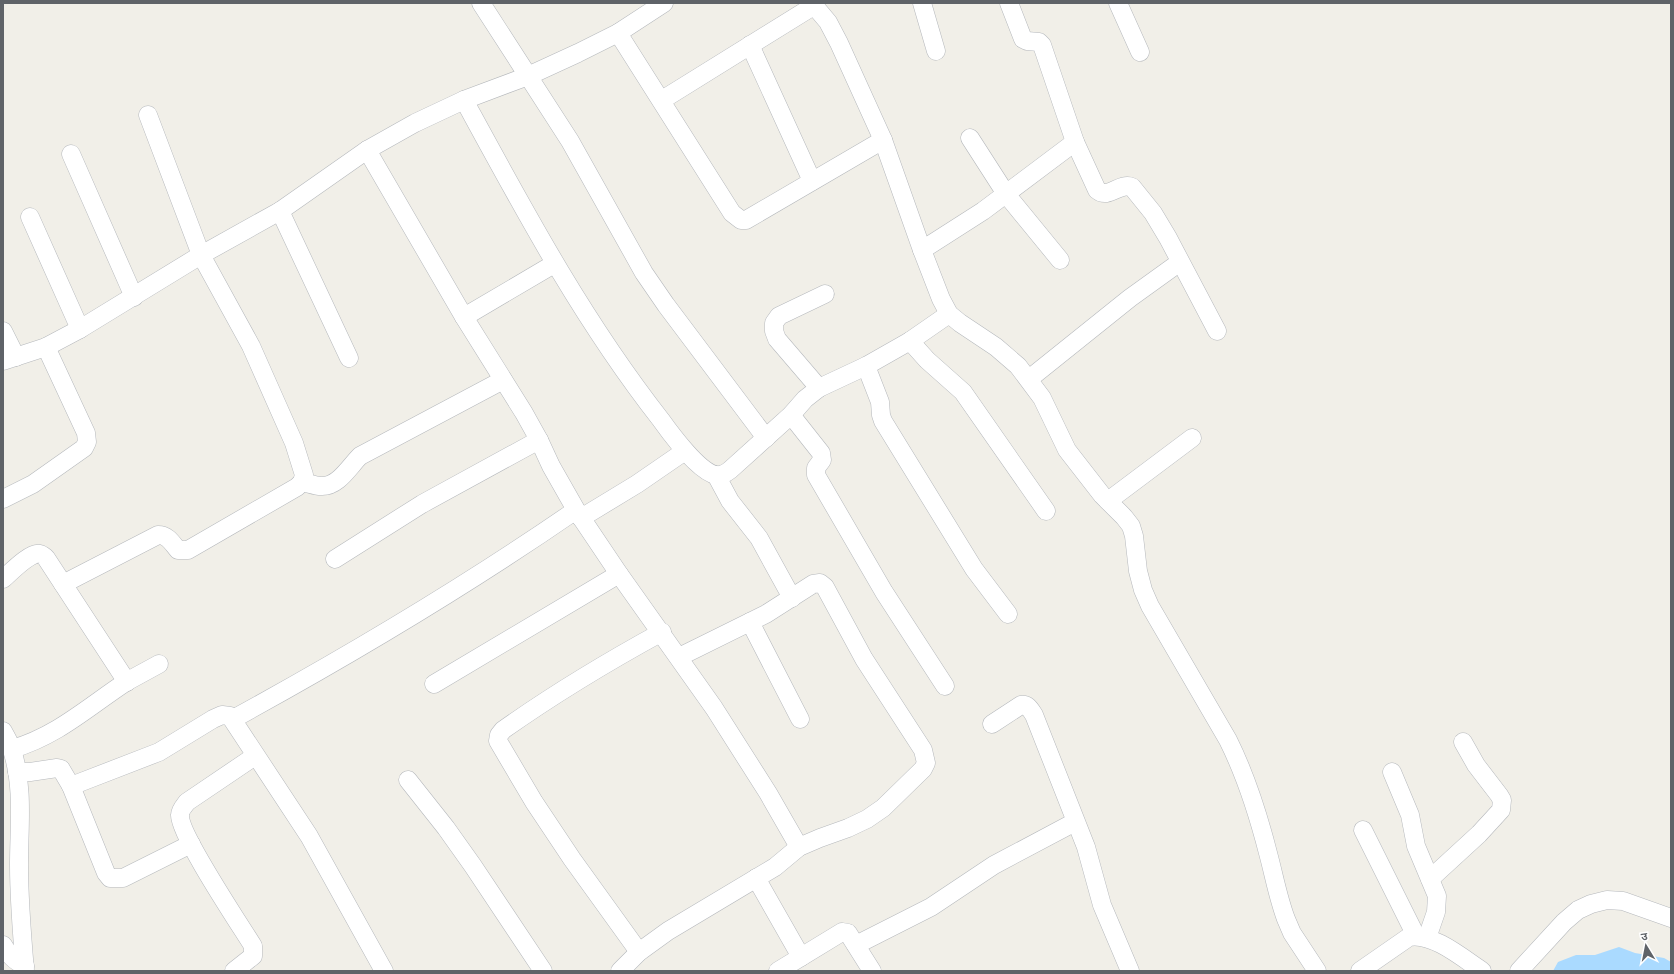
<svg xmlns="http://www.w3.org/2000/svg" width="1674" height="974" font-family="'PT Sans Narrow','Noto Sans Devanagari',sans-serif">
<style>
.water{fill:#aadaff}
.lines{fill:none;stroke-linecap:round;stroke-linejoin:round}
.street-casing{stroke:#b5b8bc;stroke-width:19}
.street{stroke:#fff;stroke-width:18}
</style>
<rect width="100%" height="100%" fill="#f1efe8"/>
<polygon class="water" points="1619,947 1635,953 1664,958 1671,962 1671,971 1553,971 1558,962 1576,955 1595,955"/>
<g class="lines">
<defs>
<g id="street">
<polyline points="481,3 570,141 644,273 666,305 766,438"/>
<path d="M 812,3 L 828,22 L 839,43 L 883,140 L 922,250 L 941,299 L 949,314 L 960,323 L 996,347 L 1018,366 L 1042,398 L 1067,450 L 1102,495 L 1124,517 L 1131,526 L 1134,536 L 1138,571 L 1143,590 L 1150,606 L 1228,740 C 1246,776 1258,814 1268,853 C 1274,875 1278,898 1286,919 L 1292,933 L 1317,971"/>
<polyline points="922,3 936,51"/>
<path d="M 1009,3 L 1023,39 L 1027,41 L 1039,42 L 1042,45 L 1075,142 L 1097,190 C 1109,200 1119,182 1132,187 L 1153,213 L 1168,238 L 1217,331"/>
<polyline points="1118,3 1140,52"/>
<polyline points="618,33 732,213 741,220 746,220 883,140"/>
<polyline points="750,45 812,181"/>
<path d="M 464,100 C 525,212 582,319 661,420 C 671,434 699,472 716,475 C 722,476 726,473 730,470 L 791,415 L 805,399 L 819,388 L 866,366 L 910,341 L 949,314"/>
<polyline points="662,100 815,5"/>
<polyline points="970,138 1006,194 1060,260"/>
<polyline points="367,150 464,317 524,413 539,440 551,466 576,510 619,574 714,708 768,793 799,847"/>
<polyline points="71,154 134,297"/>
<polyline points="280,211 349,358"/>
<polyline points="30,217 80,329"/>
<polyline points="922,250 983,211 1075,142"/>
<polyline points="464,317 554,264"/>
<polyline points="3,331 16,357"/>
<polyline points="910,341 927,360 963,392 1046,511"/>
<polyline points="3,361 46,347 80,329 201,255 280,211 367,150 415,123 464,100 528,76 578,53 618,33 664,3"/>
<polyline points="866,366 880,402 881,415 883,421 974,569 1008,614"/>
<polyline points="1029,379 1130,298 1180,262"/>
<polyline points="819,388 777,339 774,331 774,323 779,316 825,294"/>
<polyline points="791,415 821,453 822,460 816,468 816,475 884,592 945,686"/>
<polyline points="716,475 730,501 759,538 792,598"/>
<path d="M 302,482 C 308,483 315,486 321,486 C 338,487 349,467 360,456 L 503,380"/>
<polyline points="3,499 33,484 84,448 87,442 86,433 46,347"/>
<polyline points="1108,501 1192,438"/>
<polyline points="581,518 637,484 685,451"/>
<polyline points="335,559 422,504 539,440"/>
<path d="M 3,579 C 10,573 31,551 40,554 C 41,554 45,557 46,558 L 127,682"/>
<path d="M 63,584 L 158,535 C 168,535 172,543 178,550 L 188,550 L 297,487 L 302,482 L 304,475 L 294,443 L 251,346 L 201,255 L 148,115"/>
<polyline points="750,622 800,719"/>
<polyline points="434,684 619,574"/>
<path d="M 233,719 C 350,655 466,586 576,510"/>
<path d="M 992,724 L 1021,705 C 1028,704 1030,709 1034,715 L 1086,847 L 1102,905 L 1130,971"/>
<path d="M 3,731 C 6,737 10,743 12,750 C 24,787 19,826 19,865 C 19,900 22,936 25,971"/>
<path d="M 12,749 C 57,736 88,707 126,682 C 137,676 148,670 159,664"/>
<polyline points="17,772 30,772 57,768 61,769 71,786 106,873 110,878 123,878 191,844"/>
<polyline points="1392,772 1410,815 1416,846 1437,896 1436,912 1427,938"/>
<polyline points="408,780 446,828 473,866 543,971"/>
<polyline points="71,786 159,752 213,719 222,715 230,716 309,836 384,971"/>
<polyline points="1363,830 1416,936"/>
<polyline points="756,878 801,957"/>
<polyline points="1430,879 1479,834 1501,810 1502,800 1499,795 1476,765 1463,742"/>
<path d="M 3,945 C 9,955 14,961 25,966"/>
<polyline points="856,945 931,907 994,865 1075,822"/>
<path d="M 639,952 L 572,859 L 534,802 L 498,741 L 499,735 L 503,730 C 554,694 607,662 662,632"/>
<path d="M 234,971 L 253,956 L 253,946 C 240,925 179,834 180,815 C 180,810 184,806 187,802 L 255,756"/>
<polyline points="620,971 639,952 668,931 775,867 799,847 820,838 848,828 867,819 883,808 923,769 926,763 923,750 864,659 825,587 820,583 813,584 766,614 679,657"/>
<polyline points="778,971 842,932 848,933 872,971"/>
<path d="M 1360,971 L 1409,937 C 1432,932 1464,959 1482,971"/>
<polyline points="1519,971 1564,922 1578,910 1591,904 1607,900 1623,901 1671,918"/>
</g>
</defs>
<use href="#street" class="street-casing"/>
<use href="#street" class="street"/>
</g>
<rect width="1674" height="974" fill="none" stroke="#5f6368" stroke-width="8"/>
<g transform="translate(1646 946) rotate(350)" stroke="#ffffff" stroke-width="3" paint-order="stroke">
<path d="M0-3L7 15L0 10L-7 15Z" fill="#5f6368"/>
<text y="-6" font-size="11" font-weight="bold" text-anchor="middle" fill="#5f6368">उ</text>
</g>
</svg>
